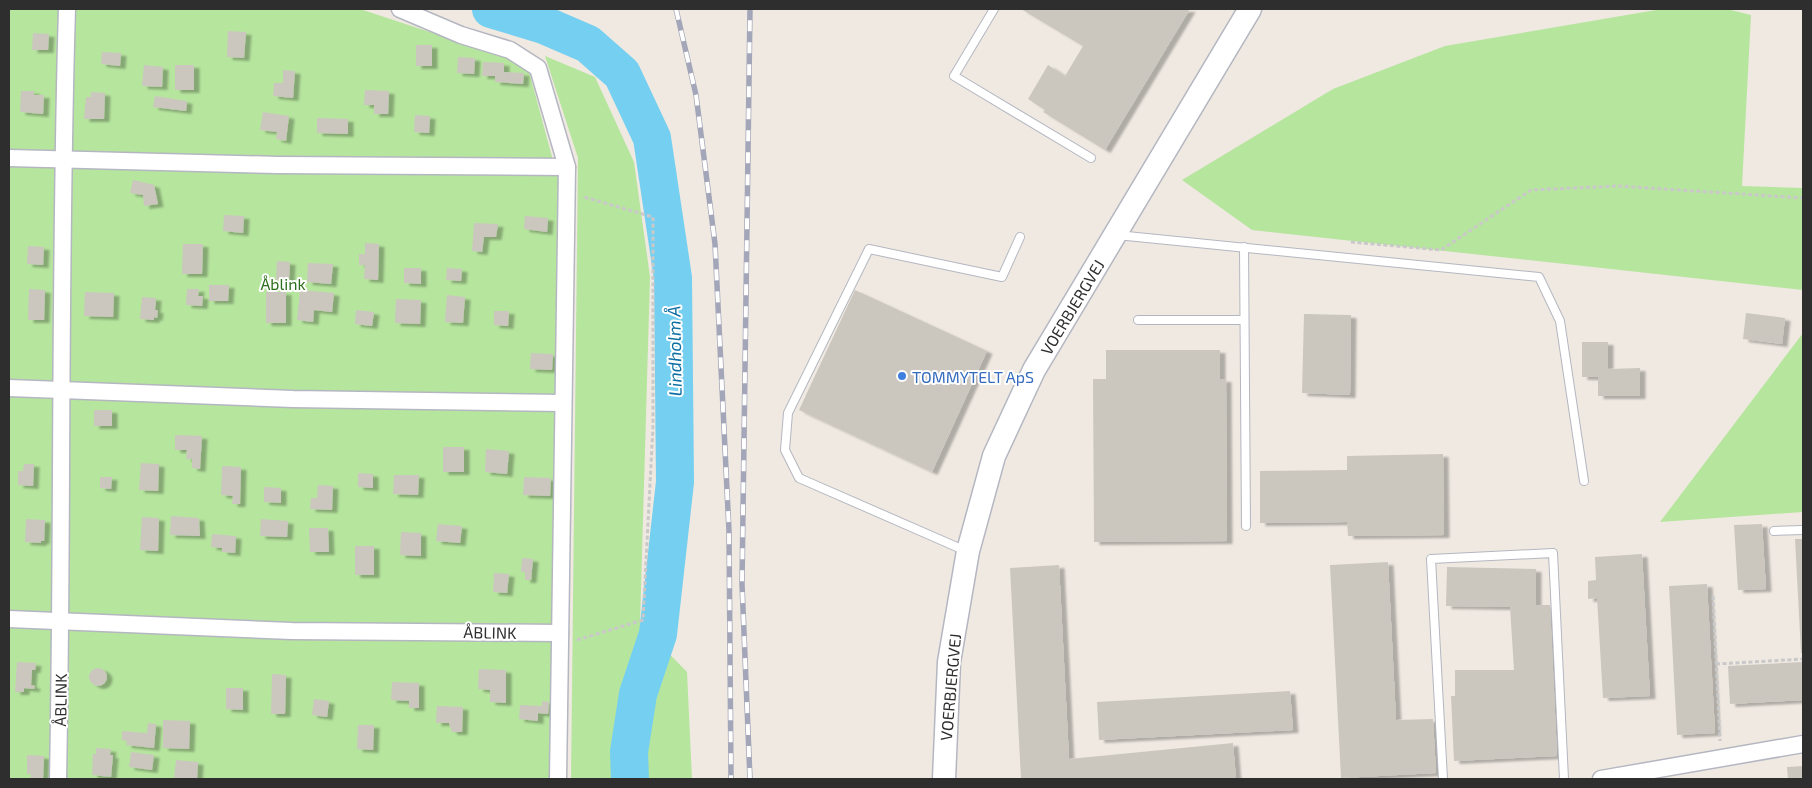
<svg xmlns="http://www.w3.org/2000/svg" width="1812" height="788" font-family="'Exo 2',sans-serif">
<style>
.green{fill:#b6e59e}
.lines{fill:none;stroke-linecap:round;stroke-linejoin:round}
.river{stroke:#75cff0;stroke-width:38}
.building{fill:#cbc7bf;filter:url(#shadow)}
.lane-casing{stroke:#b4b7c1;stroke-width:10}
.street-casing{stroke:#b4b7c1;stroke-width:19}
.secondary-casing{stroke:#b4b7c1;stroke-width:25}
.path{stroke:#c9c9c9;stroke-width:3;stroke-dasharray:4 2.5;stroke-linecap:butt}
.lane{stroke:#fff;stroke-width:8}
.street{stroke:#fff;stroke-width:16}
.secondary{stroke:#fff;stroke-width:22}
.rail-casing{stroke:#a3a6b8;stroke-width:5.5}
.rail{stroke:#fff;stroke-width:4;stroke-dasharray:11;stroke-linecap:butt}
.shop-dot{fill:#3f7fe0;stroke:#fff;stroke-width:2}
.labels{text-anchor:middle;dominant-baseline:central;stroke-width:4;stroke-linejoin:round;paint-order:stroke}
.park-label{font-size:16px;fill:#2c6e1b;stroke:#fff}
.street-label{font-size:16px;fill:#2e2e2e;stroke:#fff}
.shop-label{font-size:16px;fill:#366cbe;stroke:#fff;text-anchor:start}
.water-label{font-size:18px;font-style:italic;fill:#0d6fa3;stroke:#fff}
</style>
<defs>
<filter id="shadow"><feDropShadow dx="5.5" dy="3" stdDeviation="1" flood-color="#0004"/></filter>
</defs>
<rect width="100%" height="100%" fill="#efe9e1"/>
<g class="green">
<polygon points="9,9 360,9 527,64 558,179 550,779 9,779"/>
<polygon points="1662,9 1727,9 1751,15 1742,186 1803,188 1803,290 1252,230 1182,180 1333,89 1445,46"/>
<polygon points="545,56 595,77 634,162 650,277 640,624 687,672 692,779 571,779 578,158"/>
<polygon points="1803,333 1803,512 1660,522"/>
</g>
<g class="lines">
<polyline class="river" points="491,9 544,25 588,44 622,74 652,138 673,278 675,482 658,634 638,694 629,752 630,779"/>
</g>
<g class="building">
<polygon points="1021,9 1190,9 1105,150 1043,112 1045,110 1028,99 1048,65 1065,76 1083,46"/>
<polygon points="228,31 246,32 244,58 227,57"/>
<polygon points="33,33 49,34 48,50 32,50"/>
<rect x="416" y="45" width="16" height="21"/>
<polygon points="102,52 121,53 120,66 101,64"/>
<polygon points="458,57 475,58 474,74 457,73"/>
<polygon points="483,62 504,63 504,72 524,73 523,84 495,82 495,76 482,76"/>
<polygon points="144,65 163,67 162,87 142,86"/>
<rect x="175" y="65" width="19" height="25"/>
<polygon points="283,70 295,71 293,98 273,96 274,83 283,83"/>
<polygon points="365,90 389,91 388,114 374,114 374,105 364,105"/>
<polygon points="21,91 34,91 34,95 44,95 43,114 20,112"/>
<polygon points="91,92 105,93 104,119 84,119 86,97 91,97"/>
<polygon points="155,96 187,101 186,111 153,107"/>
<polygon points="263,112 289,116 286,141 276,139 277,132 260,130"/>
<polygon points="415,115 430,116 429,133 414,132"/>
<polygon points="317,118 348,119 348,134 317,133"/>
<polygon points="133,180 154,185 158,204 144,206 143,195 130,193"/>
<polygon points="224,215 244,216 243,233 223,231"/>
<polygon points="525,216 548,218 547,232 524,229"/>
<polygon points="474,223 498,224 496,237 484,237 482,252 472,251"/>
<polygon points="365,243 379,244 378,280 364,279 365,265 359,265 359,254 365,254"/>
<polygon points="183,244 203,244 202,274 182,274"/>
<polygon points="28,246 44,247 43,265 27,264"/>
<polygon points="277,261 290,262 289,281 276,280"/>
<polygon points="308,263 333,264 331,284 307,282"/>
<polygon points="404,268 421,268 421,284 404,283"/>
<polygon points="447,268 462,269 461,281 446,280"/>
<polygon points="209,285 229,285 228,301 209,301"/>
<polygon points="29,289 45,290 44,320 28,320"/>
<polygon points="187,289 199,289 198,296 203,296 202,306 186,305"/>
<polygon points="300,290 334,293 332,312 314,310 313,322 297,320"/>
<polygon points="855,290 987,351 932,472 799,410"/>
<polygon points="85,292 114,293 113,317 84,316"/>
<rect x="266" y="292" width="20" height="31"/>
<polygon points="447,295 465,297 463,323 445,322"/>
<polygon points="142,297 156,298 155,310 158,310 157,318 154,317 154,320 140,319"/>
<polygon points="396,299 421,300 420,324 395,323"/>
<polygon points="356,310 374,312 372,326 355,324"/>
<polygon points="494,311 509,311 508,326 494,325"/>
<polygon points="1746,313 1785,318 1782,344 1743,339"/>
<polygon points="1304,314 1351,315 1350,395 1302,393"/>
<polygon points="1582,342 1608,342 1608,369 1640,368 1640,396 1598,396 1598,377 1582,377"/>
<polygon points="1106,350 1220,350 1220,379 1226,379 1227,541 1094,542 1093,379 1106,379"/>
<polygon points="531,353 553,354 552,370 530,369"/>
<rect x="94" y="410" width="18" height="16"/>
<polygon points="175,435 202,436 200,469 192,468 192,459 186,459 187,450 175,450"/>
<rect x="443" y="447" width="21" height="25"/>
<polygon points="486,449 509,451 507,474 485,472"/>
<polygon points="1443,454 1444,535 1348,536 1347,522 1260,523 1260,471 1347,470 1347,456"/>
<polygon points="141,463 159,464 158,491 139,490"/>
<polygon points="24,464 34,464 33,486 18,485 18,471 23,471"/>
<polygon points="222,466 241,467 240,504 232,504 233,496 221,495"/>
<polygon points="358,473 373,474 373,488 358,487"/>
<polygon points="394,475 419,475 418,495 393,494"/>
<polygon points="100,477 112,477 111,489 100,488"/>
<polygon points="524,477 551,478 550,496 523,495"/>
<polygon points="318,485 333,486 332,510 310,509 311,498 317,498"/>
<polygon points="264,487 281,488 281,503 264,502"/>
<polygon points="171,516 199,518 200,536 170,535"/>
<polygon points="142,517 159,518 158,551 140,550"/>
<polygon points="26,519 45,520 44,541 41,541 41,543 25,542"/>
<polygon points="261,519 288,521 287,537 260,536"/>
<polygon points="438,524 462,526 460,543 436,541"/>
<polygon points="1762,524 1766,589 1738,590 1734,525"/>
<polygon points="309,528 328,528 329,552 310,552"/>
<polygon points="401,532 421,533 421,556 400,555"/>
<polygon points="212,534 236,536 235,553 222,552 222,548 211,547"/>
<polygon points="1795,539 1803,539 1803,653 1801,653"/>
<rect x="355" y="546" width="19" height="29"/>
<polygon points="1642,554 1650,696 1603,698 1597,598 1588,599 1588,581 1596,580 1595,557"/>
<polygon points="522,558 533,559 531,580 525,580 525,572 521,572"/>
<polygon points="1388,562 1396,720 1433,719 1436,773 1341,778 1330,565"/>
<polygon points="1059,565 1069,759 1233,743 1236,779 1021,779 1010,568"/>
<polygon points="1447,567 1536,569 1536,605 1550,605 1557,756 1454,761 1451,696 1455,696 1455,670 1514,670 1510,607 1446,606"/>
<polygon points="494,573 509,574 507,593 493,592"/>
<polygon points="1707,584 1715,733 1677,735 1669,586"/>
<polygon points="17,662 36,663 35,670 32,670 31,685 35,686 34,689 24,688 24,692 15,692"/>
<polygon points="1803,662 1803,700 1730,704 1728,666"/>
<circle cx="98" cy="677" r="9"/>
<polygon points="479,669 506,670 506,703 490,702 490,690 478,689"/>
<polygon points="272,674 286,675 285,714 271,714"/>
<polygon points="392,682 419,683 419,708 409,708 409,701 391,700"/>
<polygon points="226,688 243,688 243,710 226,709"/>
<polygon points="1290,691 1293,730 1099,740 1097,702"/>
<polygon points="314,699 329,701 327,717 312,715"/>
<polygon points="542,701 549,702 548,714 538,713 538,721 519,719 520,705 542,706"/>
<polygon points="437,706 463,707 462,732 452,732 449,723 436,723"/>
<polygon points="163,720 190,721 189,749 163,748"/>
<polygon points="148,723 156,724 154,748 126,745 127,741 122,740 122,731 147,733"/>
<polygon points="358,725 374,725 373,750 357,749"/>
<polygon points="96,748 111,749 110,755 113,755 111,777 92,775 93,754 96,754"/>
<polygon points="131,752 154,755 152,770 129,767"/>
<polygon points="27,755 44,756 43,779 30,779 31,774 27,774"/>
<polygon points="176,760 198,762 197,779 174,779"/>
<polygon points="1803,766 1803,779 1788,779 1787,767"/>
</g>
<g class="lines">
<defs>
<g id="lane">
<polyline points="994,9 954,76 1091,158"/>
<polyline points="1117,235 1539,277 1560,321 1584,481"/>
<polyline points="1244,247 1246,526"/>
<polyline points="1138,320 1244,320"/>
<polyline points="1774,531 1803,530"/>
<polyline points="966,551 799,478 785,450 788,413 869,249 1002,277 1020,237"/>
<polyline points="1443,779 1431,559 1553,553 1564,779"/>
</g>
<g id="street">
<polyline points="400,9 461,35 510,50 538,68 567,167 558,779"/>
<polyline points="9,158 278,165 567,167"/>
<polyline points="9,388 293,399 563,403"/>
<polyline points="9,619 292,631 560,633"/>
<path d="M 58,779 C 63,522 59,266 67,9"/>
<polyline points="1601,779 1803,744"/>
</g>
<polyline id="secondary" points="944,779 949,662 968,551 994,456 1034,370 1250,9"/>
</defs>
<use href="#lane" class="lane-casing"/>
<use href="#street" class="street-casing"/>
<use href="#secondary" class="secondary-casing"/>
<g class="path">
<polyline points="1351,242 1441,250 1531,190 1618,186 1803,198"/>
<polyline points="1713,596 1720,741"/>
<polyline points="577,640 643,620 653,426 653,217 584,197"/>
<polyline points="1716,664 1803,659"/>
</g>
<use href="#lane" class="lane"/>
<use href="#street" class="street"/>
<use href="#secondary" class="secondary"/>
<defs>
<g id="rail">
<polyline points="676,9 696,95 715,244 729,531 731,779"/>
<polyline points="750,779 742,584 750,9"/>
</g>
</defs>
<use href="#rail" class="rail-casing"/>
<use href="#rail" class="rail"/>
</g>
<circle class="shop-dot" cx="902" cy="376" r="5"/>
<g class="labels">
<g class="park-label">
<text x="283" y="283">Åblink</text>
</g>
<g class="street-label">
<text transform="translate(1072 307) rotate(-59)">VOERBJERGVEJ</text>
<text transform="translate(490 632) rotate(1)">ÅBLINK</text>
<text transform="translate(950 687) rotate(-85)">VOERBJERGVEJ</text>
<text transform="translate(60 700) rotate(-89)">ÅBLINK</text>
</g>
<g class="shop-label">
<text x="912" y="376">TOMMYTELT ApS</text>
</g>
<g class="water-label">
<text transform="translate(674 351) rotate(-91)">Lindholm Å</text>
</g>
</g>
<rect width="1812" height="788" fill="none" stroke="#2e2e2e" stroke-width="20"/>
</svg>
